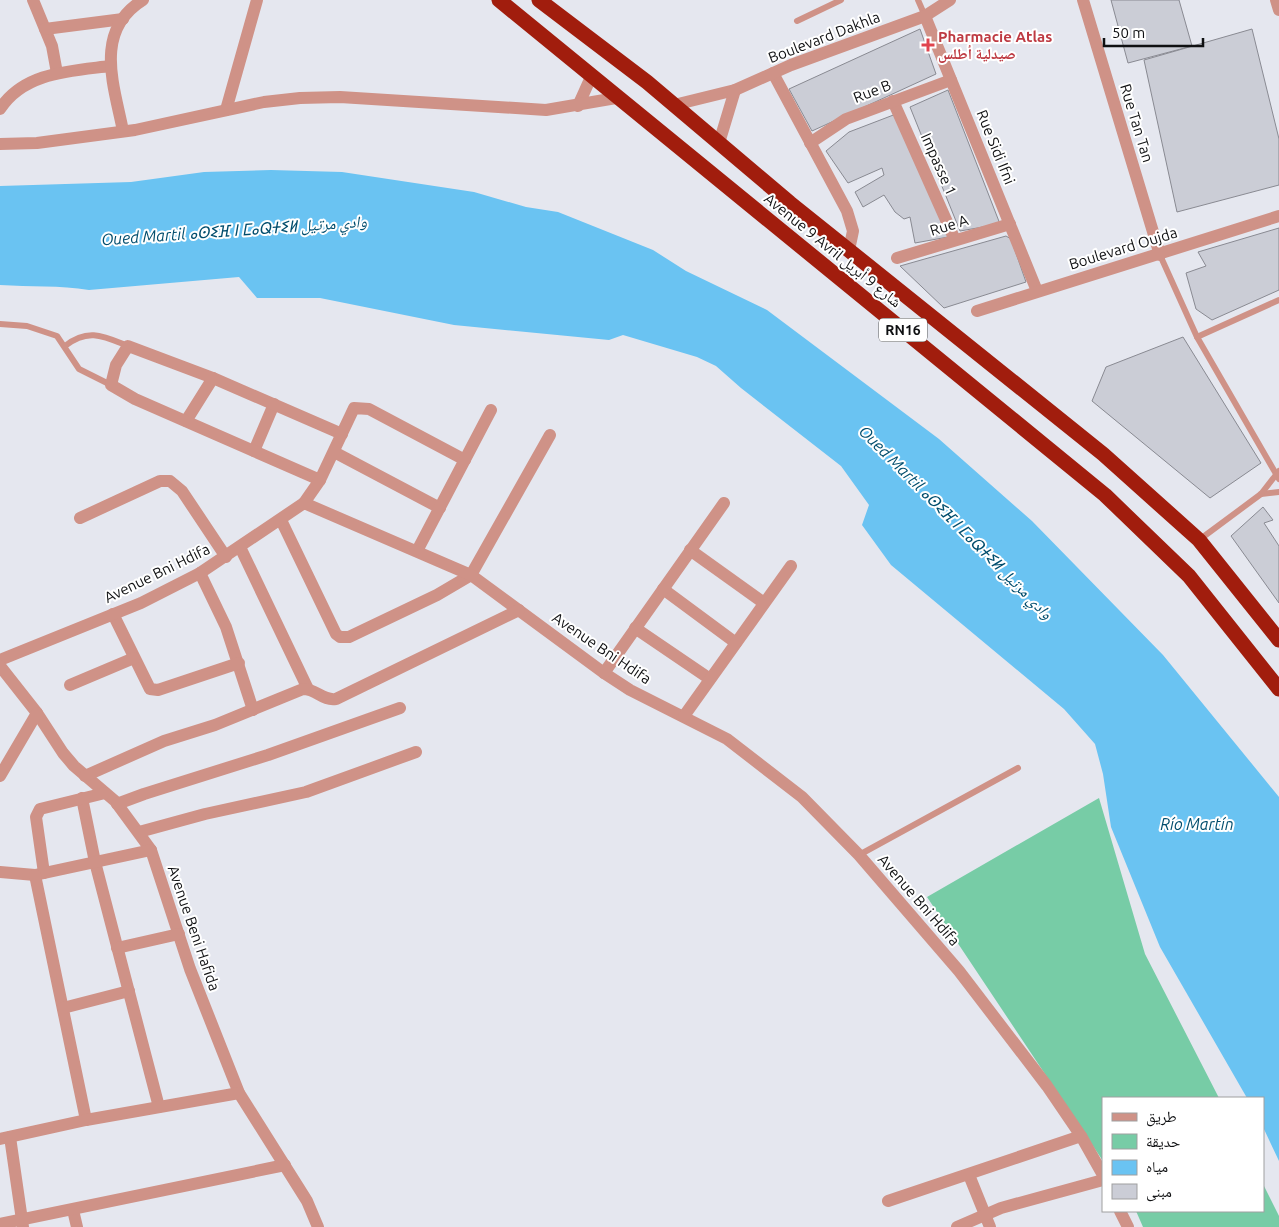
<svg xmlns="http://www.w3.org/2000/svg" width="1279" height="1227" font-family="Ubuntu,'Noto Naskh Arabic','Noto Sans Tifinagh',sans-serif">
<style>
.green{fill:#77cca6}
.water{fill:#6ac3f2}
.building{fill:#cbcdd6;stroke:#898a92}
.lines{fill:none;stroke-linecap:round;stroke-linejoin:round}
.lane{stroke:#cf9287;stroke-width:6}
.street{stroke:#cf9287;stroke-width:12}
.highway{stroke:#a11d0d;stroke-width:15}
.health-dot{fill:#e0444e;stroke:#fff;stroke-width:2}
.labels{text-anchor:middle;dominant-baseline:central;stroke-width:4;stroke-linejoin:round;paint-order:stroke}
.shield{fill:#fff;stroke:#575859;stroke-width:1}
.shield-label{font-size:14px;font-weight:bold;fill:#0f1012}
.health-label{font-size:15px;font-weight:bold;fill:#be3a42;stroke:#fff;text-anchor:start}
.street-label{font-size:15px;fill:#0f1012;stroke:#fff}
.water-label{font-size:16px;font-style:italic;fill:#004d6d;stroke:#fff}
</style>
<rect width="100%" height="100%" fill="#e5e7ef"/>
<g class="green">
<polygon points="1099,798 1145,954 1219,1098 1103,1098 1103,1161 927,897"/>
<polygon points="1263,1184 1279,1216 1279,1227 1143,1227 1136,1211 1263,1211"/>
</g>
<path class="water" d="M 271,170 L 342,172 L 474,192 L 526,207 L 558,212 L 653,250 L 686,271 L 767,310 L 939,439 L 1032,521 L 1163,655 L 1279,797 L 1279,1161 L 1263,1127 L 1263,1098 L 1247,1098 L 1160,947 L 1111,827 L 1103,774 L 1095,744 L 1064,709 L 891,565 L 862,525 L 869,505 L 841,466 L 741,388 L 716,366 L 697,357 L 623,335 L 609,340 L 454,325 L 320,298 L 257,298 L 239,277 L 89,290 C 60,285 30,287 0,285 L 0,186 L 131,182 L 204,172 Z"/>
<g class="building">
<polygon points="1111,0 1179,0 1192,46 1128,63"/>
<polygon points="920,29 936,74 812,131 789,89"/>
<polygon points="1252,29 1279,139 1279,185 1177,212 1144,60"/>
<polygon points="948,90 1000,224 960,231 910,107"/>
<polygon points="896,114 948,237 915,243 910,217 904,219 895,212 884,195 863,207 855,192 884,175 882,168 848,183 826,151 849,132"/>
<polygon points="1279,228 1279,290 1212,320 1196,309 1186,273 1206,266 1198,252"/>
<polygon points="1006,236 1011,239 1026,282 944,308 900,266"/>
<polygon points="1183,337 1261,463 1210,498 1092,401 1106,367"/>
<polygon points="1263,507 1273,520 1264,523 1279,546 1279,603 1231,536"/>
</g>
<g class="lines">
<g class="lane">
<polyline points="918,0 925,16"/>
<polyline points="797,21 841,0"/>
<polyline points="1160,255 1197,337 1279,479"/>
<polyline points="0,324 27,326 57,336 79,369 111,385"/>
<polyline points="1197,337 1279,300"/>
<path d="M 65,346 C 88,328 103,336 128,346"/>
<polyline points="1261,494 1279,492"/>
<polyline points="1199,540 1261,494 1279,471"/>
<polyline points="859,855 1018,768"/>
</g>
<g class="street">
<polyline points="33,0 52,46 57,73"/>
<polyline points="1083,0 1160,255"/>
<polyline points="1276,0 1279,10"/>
<polyline points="925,16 1037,291"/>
<polyline points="45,29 123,19"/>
<polyline points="773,73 847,211 853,231 849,250"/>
<polyline points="893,101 955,240"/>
<polyline points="674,105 735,90 791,65 925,16 950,0"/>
<polyline points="578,106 591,77"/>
<path d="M 0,109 C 24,72 71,71 110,66"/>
<polyline points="226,110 257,0"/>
<path d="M 123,131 C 114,85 93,31 143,0"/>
<polyline points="719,143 735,90"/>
<polyline points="810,143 846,119 951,80"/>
<polyline points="0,144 37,143 135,130 264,102 300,98 340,97 546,110 616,98"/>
<polyline points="897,258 1010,224"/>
<polyline points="977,311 1279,216"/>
<polyline points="186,421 213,378"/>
<polyline points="254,451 274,404"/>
<polyline points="334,452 440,508"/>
<polyline points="320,480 135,399 111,385 116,365 128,346 213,378 342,434"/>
<polyline points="304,503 320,480 354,408 369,409 465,460"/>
<polyline points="80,518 160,481 170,481 182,491 226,557"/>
<polyline points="281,520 336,634 340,637 349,637 437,595 471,575 550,435"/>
<polyline points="240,547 308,689"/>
<polyline points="690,550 764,603"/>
<polyline points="417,551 491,410"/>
<polyline points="200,573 226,627 253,710"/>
<polyline points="663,589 736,643"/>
<polyline points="113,614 150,689 158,690 239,663"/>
<polyline points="635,628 710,679"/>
<polyline points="0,660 141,603 200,573 304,503 450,566 471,575 604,673 630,690 727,739 802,797 859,855 959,971 1047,1086 1081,1136 1103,1175"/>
<polyline points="0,666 37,713 63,753 74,766 115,801 151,850 190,969 239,1093 307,1201 318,1227"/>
<polyline points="604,673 724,503"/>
<polyline points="70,685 134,658"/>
<polyline points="684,716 791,566"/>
<polyline points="0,776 37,713"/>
<path d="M 85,776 L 164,741 L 215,725 L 303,689 C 317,689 322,701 336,699 L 519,610"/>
<polyline points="82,798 95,862 159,1107"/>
<polyline points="117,804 144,794 268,755 400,708"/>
<polyline points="139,832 205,814 306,792 416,752"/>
<polyline points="0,872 35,875 151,850"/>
<polyline points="44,873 36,817 40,809 105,793"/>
<polyline points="35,875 86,1120"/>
<polyline points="117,948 179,934"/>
<polyline points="63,1008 129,991"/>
<polyline points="10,1137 23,1227"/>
<polyline points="0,1139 86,1120 239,1093"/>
<polyline points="969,1175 990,1227"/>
<polyline points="888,1201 1081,1136"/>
<polyline points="73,1210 77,1227"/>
<polyline points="1120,1211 1128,1227"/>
<polyline points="0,1224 285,1165"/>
<polyline points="957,1227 1001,1208 1103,1180"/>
</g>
<g class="highway">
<polyline points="499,0 1105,495 1189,576 1279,689"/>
<polyline points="539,0 647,82 790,203 1103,454 1199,540 1279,640"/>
</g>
</g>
<path class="health-dot" d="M925.5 37.5h5v5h5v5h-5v5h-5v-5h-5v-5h5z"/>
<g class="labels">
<rect class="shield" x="879" y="318.5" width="48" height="23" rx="4"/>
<g class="shield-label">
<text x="903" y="330">RN16</text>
</g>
<g class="health-label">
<text x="938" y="36">Pharmacie Atlas<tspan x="938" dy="17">صيدلية أطلس</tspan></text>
</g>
<g class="street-label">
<text transform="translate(824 37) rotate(-21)">Boulevard Dakhla</text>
<text transform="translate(872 91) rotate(-21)">Rue B</text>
<text transform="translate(1137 123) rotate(73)">Rue Tan Tan</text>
<text transform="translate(996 147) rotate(68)">Rue Sidi Ifni</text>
<text transform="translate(939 164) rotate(66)">Impasse 1</text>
<text transform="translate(949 225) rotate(-17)">Rue A</text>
<text transform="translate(1123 248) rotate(-17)">Boulevard Oujda</text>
<text transform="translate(833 250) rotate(39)">Avenue 9 Avril شارع 9 أبريل</text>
<text transform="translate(157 573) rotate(-26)">Avenue Bni Hdifa</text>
<text transform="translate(602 648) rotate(34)">Avenue Bni Hdifa</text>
<text transform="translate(919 900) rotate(49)">Avenue Bni Hdifa</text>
<text transform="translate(194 928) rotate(71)">Avenue Beni Hafida</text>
</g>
<g class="water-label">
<text transform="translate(234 230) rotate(-4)">Oued Martil ⴰⵙⵉⴼ ⵏ ⵎⴰⵕⵜⵉⵍ وادي مرتيل</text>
<text transform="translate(956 522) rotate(45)">Oued Martil ⴰⵙⵉⴼ ⵏ ⵎⴰⵕⵜⵉⵍ وادي مرتيل</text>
<text x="1197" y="824">Río Martín</text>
</g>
</g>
<rect x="1102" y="1097" width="162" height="115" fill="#ffffff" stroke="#9f9fa0"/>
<rect x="1112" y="1113" width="25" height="8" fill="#cf9287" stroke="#9f9fa0"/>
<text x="1146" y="1122" font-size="15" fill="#0f1012">طريق</text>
<rect x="1112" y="1134" width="25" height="15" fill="#77cca6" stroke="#9f9fa0"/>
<text x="1146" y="1147" font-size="15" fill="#0f1012">حديقة</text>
<rect x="1112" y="1160" width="25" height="15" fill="#6ac3f2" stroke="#9f9fa0"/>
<text x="1146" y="1172" font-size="15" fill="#0f1012">مياه</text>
<rect x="1112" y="1184" width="25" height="15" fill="#cbcdd6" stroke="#9f9fa0"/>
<text x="1146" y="1197" font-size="15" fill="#0f1012">مبنى</text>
<path d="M1104 38v8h99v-8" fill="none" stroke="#0f1012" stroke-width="2.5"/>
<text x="1112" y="38" font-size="15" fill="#0f1012" stroke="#ffffff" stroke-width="4" paint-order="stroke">50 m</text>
</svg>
